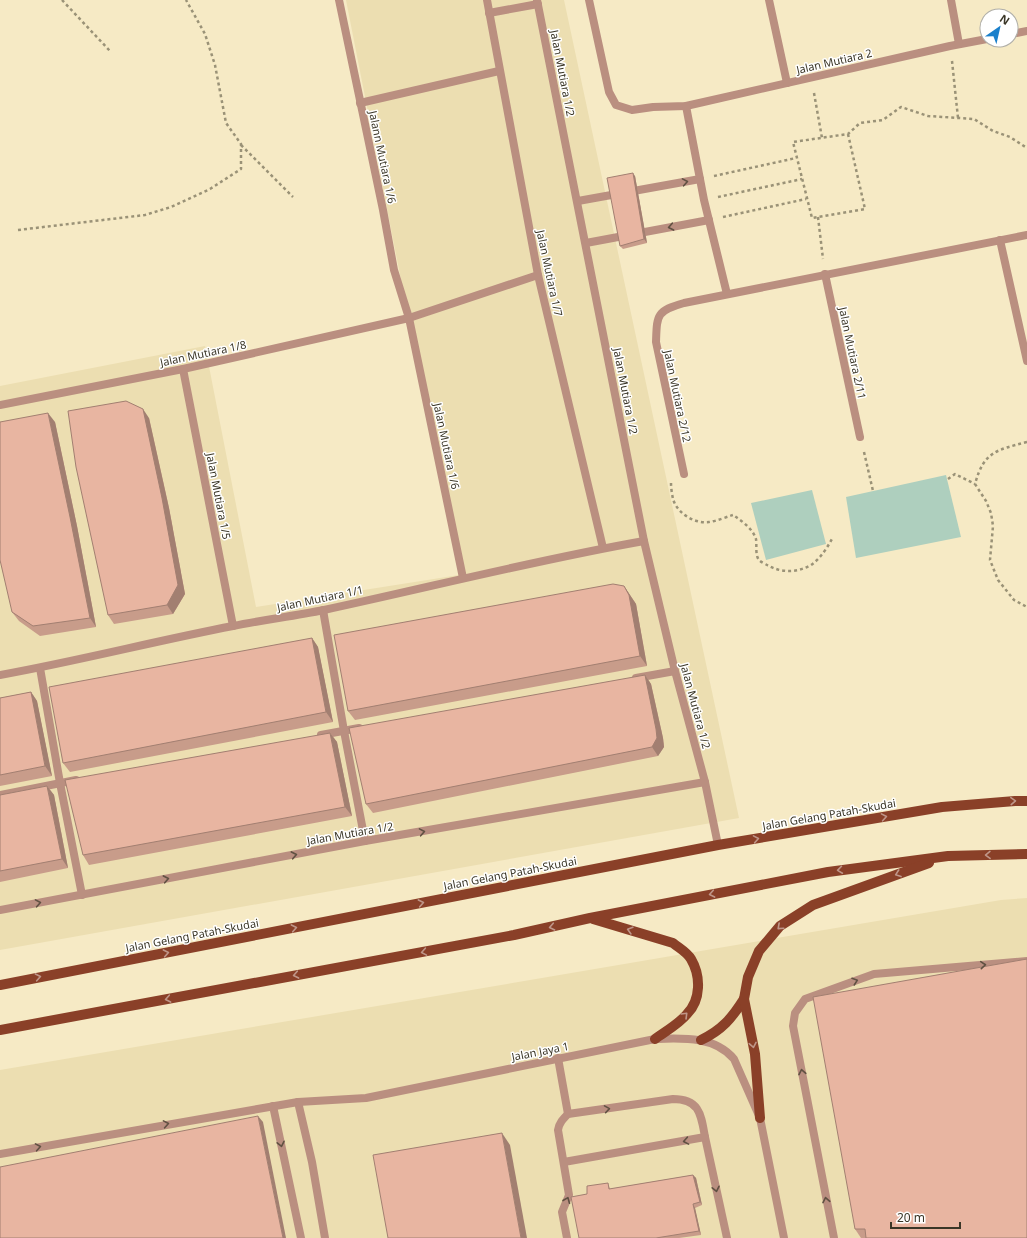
<svg xmlns="http://www.w3.org/2000/svg" width="1027" height="1238" font-family="'Noto Sans',sans-serif">
<style>
.built{fill:#ecdeb1}
.green{fill:#aecfbe}
.lines{fill:none;stroke-linecap:round;stroke-linejoin:round}
.path{stroke:#9a9277;stroke-width:2.5;stroke-dasharray:3 3;stroke-linecap:butt}
.service{stroke:#ba8f80;stroke-width:8}
.minor{stroke:#ba8f80;stroke-width:8}
.tertiary{stroke:#ba8f80;stroke-width:8}
.primary{stroke:#8a4028;stroke-width:10}
.wall{fill:#c89c8a}
.shaded-wall{fill:#a27f71}
.building{fill:#e8b5a1;stroke:#a27f71}
.oneway{stroke:#605142}
.oneway2{stroke:#bf9689}
.labels{text-anchor:middle;dominant-baseline:central;stroke-width:3;stroke-linejoin:round;paint-order:stroke}
.street-label{font-size:11px;fill:#3a3627;stroke:#fff}
</style>
<rect width="100%" height="100%" fill="#f6eac5"/>
<g class="built">
<polygon points="346,0 564,0 739,818 0,950 0,386 205,346 256,607 459,575"/>
<polygon points="1027,898 1027,1238 0,1238 0,1070 1001,900"/>
</g>
<g class="green">
<polygon points="946,475 961,537 856,558 846,497"/>
<polygon points="812,490 826,544 766,560 751,503"/>
</g>
<g class="lines">
<g class="path">
<polyline points="62,0 110,51"/>
<polyline points="952,61 958,118"/>
<polyline points="814,93 822,138"/>
<polyline points="848,134 865,209 812,218 793,142 848,134 860,123 883,120 901,107 928,116 974,119 993,131 1010,137 1027,148"/>
<polyline points="241,145 293,197"/>
<polyline points="714,176 796,158"/>
<polyline points="718,197 802,179"/>
<polyline points="723,217 806,199"/>
<polyline points="818,217 823,259"/>
<polyline points="18,230 145,215 171,207 210,189 241,169 241,144 226,123 215,65 205,34 186,0"/>
<path d="M 1027,442 C 997,450 984,451 975,484 L 986,501 L 991,513 L 993,526 L 990,560 L 998,580 L 1014,600 L 1027,607"/>
<polyline points="864,452 873,491"/>
<polyline points="948,479 955,474 975,484"/>
<path d="M 671,483 C 671,488 672,494 673,499 C 677,513 694,524 709,522 C 717,521 726,517 733,515 C 742,521 753,529 756,539 C 757,546 755,555 759,560 C 761,562 765,564 767,565 C 781,573 797,573 811,565 C 820,559 827,548 832,539"/>
</g>
<g class="service">
<polyline points="360,103 499,71"/>
<polyline points="409,318 538,275"/>
<polyline points="323,610 344,731 365,841"/>
<polyline points="40,668 60,783 82,895"/>
<polyline points="636,678 675,671"/>
<polyline points="321,735 359,728"/>
<polyline points="0,795 76,780"/>
<polyline points="558,1058 568,1114"/>
<polyline points="273,1106 301,1238"/>
<polyline points="705,1137 727,1238"/>
<polyline points="0,1154 298,1102"/>
<path d="M 564,1162 L 705,1137 C 701,1115 700,1099 673,1099 L 568,1114 C 563,1119 559,1123 558,1130 L 569,1195 L 562,1212 L 567,1238"/>
<polyline points="834,1238 793,1026 795,1013 805,999 874,974 1027,961"/>
</g>
<g class="minor">
<polyline points="339,0 383,210 394,270 409,318 463,578"/>
<polyline points="487,0 538,275 603,548"/>
<polyline points="589,0 609,92 616,105 632,110 653,107 686,106 950,46 987,39"/>
<polyline points="769,0 787,83"/>
<polyline points="951,0 959,44"/>
<polyline points="489,13 538,4"/>
<polyline points="1011,34 1027,31"/>
<polyline points="686,106 704,200 727,294"/>
<polyline points="578,201 700,179"/>
<polyline points="1000,240 1027,361"/>
<polyline points="586,243 709,220"/>
<polyline points="825,274 860,437"/>
<polyline points="183,369 233,626"/>
<polyline points="0,405 183,369 409,318"/>
<path d="M 684,474 L 656,342 C 657,315 656,311 684,303 L 1027,235"/>
<path d="M 0,675 C 78,661 155,641 233,626 C 263,620 294,616 324,610 C 431,587 536,560 644,541"/>
<polyline points="0,910 365,841 705,782"/>
<path d="M 325,1238 L 312,1162 L 298,1102 L 366,1098 L 655,1039 C 683,1038 715,1036 734,1059 L 760,1118 L 784,1238"/>
</g>
<polyline class="tertiary" points="537,0 644,541 675,671 705,782 718,845"/>
<g class="primary">
<path d="M 593,919 L 673,943 C 679,948 687,952 691,959 C 701,976 701,1000 687,1014 C 679,1024 666,1031 655,1039"/>
<polyline points="0,985 718,845 942,807 1015,801 1027,801"/>
<polyline points="0,1030 514,935 590,918 828,872 948,856 1027,854"/>
<path d="M 701,1040 C 722,1030 732,1018 744,999"/>
<polyline points="760,1118 755,1054 744,999 748,977 759,951 780,926 813,905 929,863"/>
</g>
</g>
<g class="wall">
<polygon points="635,176 647,243 623,249 620,246"/>
<polygon points="149,418 169,508 185,594 173,614 114,624 108,615"/>
<polygon points="55,422 77,526 96,627 40,636 19,621 12,612"/>
<polygon points="624,586 636,604 647,666 355,720 348,711"/>
<polygon points="312,638 318,647 333,722 70,772 63,763"/>
<polygon points="645,675 651,684 663,738 664,747 658,756 373,813 366,804"/>
<polygon points="31,692 37,701 52,776 0,786 0,698"/>
<polygon points="330,733 337,742 352,816 89,865 83,855"/>
<polygon points="47,786 54,795 68,868 0,882 0,795"/>
<polygon points="1027,959 1027,1238 861,1238 855,1229"/>
<polygon points="693,1175 696,1178 702,1205 695,1208 701,1235 679,1238 579,1238 587,1194 608,1183 610,1189"/>
</g>
<g class="shaded-wall">
<polygon points="633,173 635,176 647,243 644,239"/>
<polygon points="143,409 149,418 169,508 185,594 173,614 167,605"/>
<polygon points="48,413 55,422 77,526 96,627 90,618"/>
<polygon points="624,586 636,604 647,666 640,656"/>
<polygon points="312,638 318,647 333,722 326,712"/>
<polygon points="645,675 651,684 663,738 664,747 658,756 652,747"/>
<polygon points="31,692 37,701 52,776 45,766"/>
<polygon points="330,733 337,742 352,816 345,807"/>
<polygon points="47,786 54,795 68,868 62,859"/>
<polygon points="258,1116 263,1122 286,1238 283,1238"/>
<polygon points="502,1133 510,1145 527,1238 521,1238"/>
<polygon points="693,1175 696,1178 702,1205 700,1202"/>
<polygon points="693,1204 695,1208 701,1235 699,1231"/>
</g>
<g class="building">
<polygon points="633,173 644,239 620,246 607,178"/>
<polygon points="126,401 143,409 162,498 178,585 167,605 108,615 76,467 68,411"/>
<polygon points="48,413 70,517 90,618 33,626 12,612 0,560 0,422"/>
<polygon points="613,584 624,586 629,595 640,656 348,711 334,635"/>
<polygon points="312,638 326,712 63,763 49,687"/>
<polygon points="645,675 656,729 657,738 652,747 366,804 349,728"/>
<polygon points="31,692 45,766 0,775 0,698"/>
<polygon points="330,733 345,807 83,855 65,780"/>
<polygon points="47,786 62,859 0,871 0,795"/>
<polygon points="1027,959 1027,1238 866,1238 865,1229 855,1229 813,997"/>
<polygon points="258,1116 283,1238 0,1238 0,1167"/>
<polygon points="502,1133 521,1238 388,1238 373,1155"/>
<polygon points="693,1175 700,1202 693,1204 699,1231 656,1238 579,1238 571,1197 587,1194 587,1186 608,1183 609,1189"/>
</g>
<defs><path id="oneway-chevron" d="M-2-3.5L2.5 0L-2 3.5" fill="none" stroke-width="1.6" stroke-linecap="round" stroke-linejoin="round"/></defs>
<g class="oneway">
<use href="#oneway-chevron" transform="translate(685 182) rotate(-10)"/>
<use href="#oneway-chevron" transform="translate(671 227) rotate(169)"/>
<use href="#oneway-chevron" transform="translate(422 832) rotate(-10)"/>
<use href="#oneway-chevron" transform="translate(294 855) rotate(-11)"/>
<use href="#oneway-chevron" transform="translate(166 879) rotate(-11)"/>
<use href="#oneway-chevron" transform="translate(38 903) rotate(-10)"/>
<use href="#oneway-chevron" transform="translate(983 965) rotate(-5)"/>
<use href="#oneway-chevron" transform="translate(855 981) rotate(-19)"/>
<use href="#oneway-chevron" transform="translate(802 1072) rotate(-101)"/>
<use href="#oneway-chevron" transform="translate(607 1109) rotate(-9)"/>
<use href="#oneway-chevron" transform="translate(166 1124) rotate(-10)"/>
<use href="#oneway-chevron" transform="translate(686 1141) rotate(170)"/>
<use href="#oneway-chevron" transform="translate(281 1144) rotate(78)"/>
<use href="#oneway-chevron" transform="translate(38 1147) rotate(-10)"/>
<use href="#oneway-chevron" transform="translate(716 1189) rotate(78)"/>
<use href="#oneway-chevron" transform="translate(567 1200) rotate(-68)"/>
<use href="#oneway-chevron" transform="translate(826 1200) rotate(-101)"/>
</g>
<g class="oneway2">
<use href="#oneway-chevron" transform="translate(1013 801) rotate(-3)"/>
<use href="#oneway-chevron" transform="translate(884 817) rotate(-10)"/>
<use href="#oneway-chevron" transform="translate(756 839) rotate(-10)"/>
<use href="#oneway-chevron" transform="translate(988 855) rotate(179)"/>
<use href="#oneway-chevron" transform="translate(840 870) rotate(172)"/>
<use href="#oneway-chevron" transform="translate(898 874) rotate(160)"/>
<use href="#oneway-chevron" transform="translate(712 894) rotate(169)"/>
<use href="#oneway-chevron" transform="translate(421 903) rotate(-11)"/>
<use href="#oneway-chevron" transform="translate(552 927) rotate(168)"/>
<use href="#oneway-chevron" transform="translate(780 927) rotate(138)"/>
<use href="#oneway-chevron" transform="translate(294 928) rotate(-11)"/>
<use href="#oneway-chevron" transform="translate(630 930) rotate(-164)"/>
<use href="#oneway-chevron" transform="translate(424 952) rotate(170)"/>
<use href="#oneway-chevron" transform="translate(166 953) rotate(-11)"/>
<use href="#oneway-chevron" transform="translate(296 975) rotate(169)"/>
<use href="#oneway-chevron" transform="translate(38 977) rotate(-11)"/>
<use href="#oneway-chevron" transform="translate(168 999) rotate(169)"/>
<use href="#oneway-chevron" transform="translate(685 1015) rotate(-45)"/>
<use href="#oneway-chevron" transform="translate(753 1045) rotate(79)"/>
</g>
<g class="labels">
<g class="street-label">
<text transform="translate(834 61) rotate(-13)">Jalan Mutiara 2</text>
<text transform="translate(563 73) rotate(79)">Jalan Mutiara 1/2</text>
<text transform="translate(383 157) rotate(78)">Jalann Mutiara 1/6</text>
<text transform="translate(550 273) rotate(78)">Jalan Mutiara 1/7</text>
<text transform="translate(203 353) rotate(-12)">Jalan Mutiara 1/8</text>
<text transform="translate(853 353) rotate(78)">Jalan Mutiara 2/11</text>
<text transform="translate(626 391) rotate(79)">Jalan Mutiara 1/2</text>
<text transform="translate(678 396) rotate(78)">Jalan Mutiara 2/12</text>
<text transform="translate(447 446) rotate(78)">Jalan Mutiara 1/6</text>
<text transform="translate(219 496) rotate(79)">Jalan Mutiara 1/5</text>
<text transform="translate(320 598) rotate(-12)">Jalan Mutiara 1/1</text>
<text transform="translate(696 706) rotate(75)">Jalan Mutiara 1/2</text>
<text transform="translate(829 814) rotate(-10)">Jalan Gelang Patah-Skudai</text>
<text transform="translate(350 833) rotate(-10)">Jalan Mutiara 1/2</text>
<text transform="translate(510 873) rotate(-11)">Jalan Gelang Patah-Skudai</text>
<text transform="translate(192 935) rotate(-11)">Jalan Gelang Patah-Skudai</text>
<text transform="translate(540 1051) rotate(-11)">Jalan Jaya 1</text>
</g>
</g>
<g transform="translate(999 28) rotate(34)"><circle r="19" fill="#ffffff" stroke="#b0afa9"/>
<path d="M0-3L7 15L0 10L-7 15Z" fill="#1b80cb"/>
<text y="-6" font-size="11" font-weight="bold" text-anchor="middle" fill="#3a3627">N</text>
</g>
<path d="M891 1222v6h69v-6" fill="none" stroke="#3a3627" stroke-width="2"/>
<text x="897" y="1222" font-size="12" fill="#3a3627" stroke="#ffffff" stroke-width="3" paint-order="stroke">20 m</text>
</svg>
